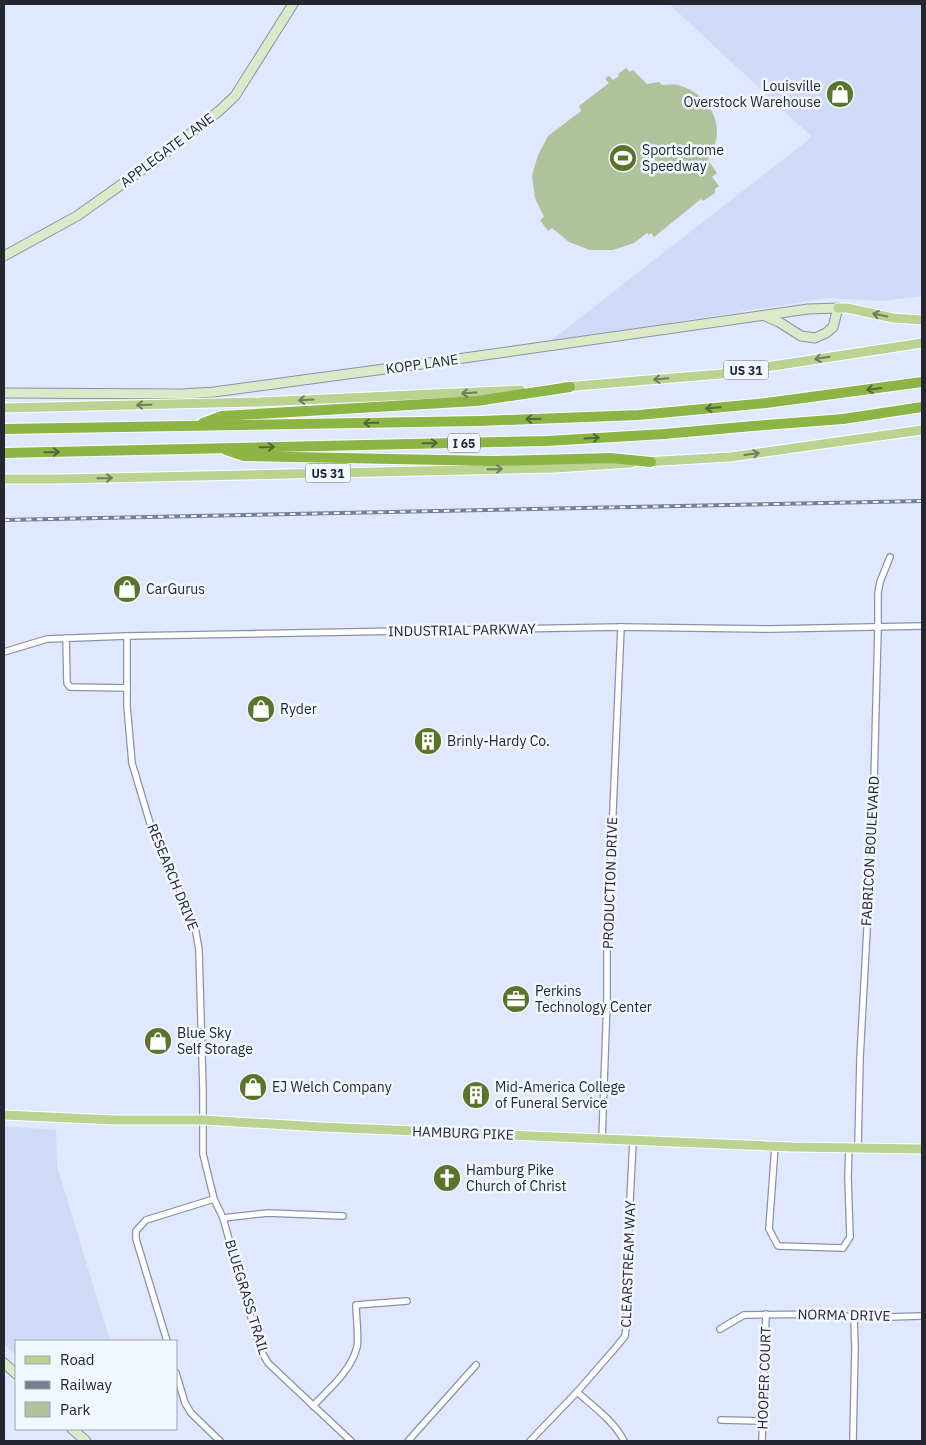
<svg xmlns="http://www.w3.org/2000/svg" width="926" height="1445" font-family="'IBM Plex Sans',sans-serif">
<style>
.built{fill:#cfdaf7}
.green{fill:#b1c19c}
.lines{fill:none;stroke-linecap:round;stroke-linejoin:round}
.street-casing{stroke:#8a92a7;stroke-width:8}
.secondary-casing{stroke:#8a92a7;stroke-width:11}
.primary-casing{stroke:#fff;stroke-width:11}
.highway-casing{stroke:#fff;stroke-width:12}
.street{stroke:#fff;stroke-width:5.5}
.secondary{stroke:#dce9c8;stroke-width:9}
.primary{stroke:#bad390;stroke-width:9}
.highway{stroke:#8cb546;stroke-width:10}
.rail-casing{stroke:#797f8f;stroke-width:4}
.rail{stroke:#f2f6ff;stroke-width:2;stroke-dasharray:5.5;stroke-linecap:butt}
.oneway{stroke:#6f7d60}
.oneway2{stroke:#53673a}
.labels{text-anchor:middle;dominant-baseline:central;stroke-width:5;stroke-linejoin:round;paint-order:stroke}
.shield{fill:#f2f6ff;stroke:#62656e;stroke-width:1}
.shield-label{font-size:12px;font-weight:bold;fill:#242730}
.poi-label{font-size:14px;fill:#242730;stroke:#f2f6ff;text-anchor:start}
.street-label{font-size:14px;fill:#242730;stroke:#f2f6ff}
</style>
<rect width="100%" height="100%" fill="#dfe8ff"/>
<g class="built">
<polygon points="669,4 922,4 922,296 884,301 827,298 549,342 812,137"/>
<polygon points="4,1126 56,1130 57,1166 110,1341 16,1341 16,1355 4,1344"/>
</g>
<path class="green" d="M 626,68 L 630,72 L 633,70 L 647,84 L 659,82 L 662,85 C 667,85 673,84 678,85 C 701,91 718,111 717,134 C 716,144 712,152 708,160 L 717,173 L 712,177 L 719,186 L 715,189 L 715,193 L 703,201 L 701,199 L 654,237 L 651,233 L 649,235 L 647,233 L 634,243 L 613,250 L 590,250 L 569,242 L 552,228 L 548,231 L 540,220 L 544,217 L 535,198 L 532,176 L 538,155 L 548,136 L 581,111 L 579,106 L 609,83 L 605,79 L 609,76 L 613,80 L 619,76 L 618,74 Z"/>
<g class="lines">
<defs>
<g id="street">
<polyline points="127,636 127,706 132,763 152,830 188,909 195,927 199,950 203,1091 203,1154 214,1199 223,1218 260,1349 268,1363 351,1441"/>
<polyline points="66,638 67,683 70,687 127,688"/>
<polyline points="4,652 47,639 127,636 621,627 770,629 922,626"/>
<polyline points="602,1140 607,1000 607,948 621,627"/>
<polyline points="775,1146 769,1229 778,1246 843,1248 850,1237 848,1177 849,1147"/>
<polyline points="858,1147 860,1058 873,820 878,628 878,593 880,582 890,557"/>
<polyline points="223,1218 268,1213 343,1216"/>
<polyline points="720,1329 744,1315 837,1314 854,1318 922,1316"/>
<polyline points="167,1341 136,1239 136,1231 146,1220 214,1199"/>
<polyline points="176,1373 185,1403 191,1413 220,1441"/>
<path d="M 577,1392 C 594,1407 614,1421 624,1441"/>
<path d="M 313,1406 C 329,1389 351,1371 357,1347 C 359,1337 356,1316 356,1305 L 407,1301"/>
<polyline points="721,1420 762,1421"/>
<polyline points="408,1441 476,1365"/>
<polyline points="530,1441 577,1392 617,1346 625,1336 627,1321 629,1221 633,1141"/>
<polyline points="762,1441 766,1314"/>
<polyline points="853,1441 855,1348 854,1318"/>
</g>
<g id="secondary">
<polyline points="4,256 77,216 163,155 219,111 235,96 293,4"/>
<polyline points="4,393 182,394 214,392 429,363 808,309 838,308 833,327 826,333 815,338 801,336 779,322 765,316"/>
<polyline points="4,1363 16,1374"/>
<polyline points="72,1429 86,1441"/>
</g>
<g id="primary">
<polyline points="838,308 847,308 893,318 922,320"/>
<polyline points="564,387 721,374 922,343"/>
<polyline points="4,408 260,402 521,390"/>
<polyline points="644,462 730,457 922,430"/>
<polyline points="4,479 59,479 555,468 631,463"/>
<polyline points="4,1115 115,1120 203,1120 321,1127 792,1147 922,1149"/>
</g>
<g id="highway">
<polyline points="203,423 222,416 477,401 570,387"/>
<polyline points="4,429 480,421 639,415 766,403 922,382"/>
<polyline points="226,450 244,456 494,461 611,458 651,462"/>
<polyline points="4,453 547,441 664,434 753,426 843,419 922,407"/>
</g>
</defs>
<use href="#street" class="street-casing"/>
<use href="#secondary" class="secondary-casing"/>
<use href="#primary" class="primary-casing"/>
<use href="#highway" class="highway-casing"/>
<use href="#street" class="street"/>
<use href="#secondary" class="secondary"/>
<use href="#primary" class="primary"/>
<use href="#highway" class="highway"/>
<defs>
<polyline id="rail" points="4,520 922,501"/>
</defs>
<use href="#rail" class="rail-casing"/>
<use href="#rail" class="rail"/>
</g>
<defs><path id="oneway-shaft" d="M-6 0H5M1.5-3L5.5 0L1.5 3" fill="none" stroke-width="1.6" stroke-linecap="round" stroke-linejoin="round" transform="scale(1.25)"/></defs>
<g class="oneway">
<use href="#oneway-shaft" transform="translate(880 315) rotate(-168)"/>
<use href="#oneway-shaft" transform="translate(822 358) rotate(171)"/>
<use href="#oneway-shaft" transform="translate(661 379) rotate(175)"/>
<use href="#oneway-shaft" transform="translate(469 393) rotate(177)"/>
<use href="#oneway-shaft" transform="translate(306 400) rotate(177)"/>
<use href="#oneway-shaft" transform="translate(144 405) rotate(179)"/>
<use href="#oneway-shaft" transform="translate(752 454) rotate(-8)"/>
<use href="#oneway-shaft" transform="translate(495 469) rotate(-1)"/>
<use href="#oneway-shaft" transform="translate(105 478) rotate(-1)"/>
</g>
<g class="oneway2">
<use href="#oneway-shaft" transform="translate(874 389) rotate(172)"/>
<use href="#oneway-shaft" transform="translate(713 408) rotate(175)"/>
<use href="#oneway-shaft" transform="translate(533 419) rotate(178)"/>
<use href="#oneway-shaft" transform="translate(371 423) rotate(179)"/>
<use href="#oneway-shaft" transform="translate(592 438) rotate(-3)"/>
<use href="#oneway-shaft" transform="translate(430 443) rotate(-1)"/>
<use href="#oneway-shaft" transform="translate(267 447) rotate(-1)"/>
<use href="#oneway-shaft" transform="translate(52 452) rotate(-1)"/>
</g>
<defs>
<symbol id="shop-disc" viewBox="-11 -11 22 22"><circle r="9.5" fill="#5a7529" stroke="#f2f6ff"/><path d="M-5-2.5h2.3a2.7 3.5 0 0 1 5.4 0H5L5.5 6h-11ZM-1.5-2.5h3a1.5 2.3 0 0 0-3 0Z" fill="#fff"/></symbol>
<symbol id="stadium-disc" viewBox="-11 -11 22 22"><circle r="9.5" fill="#5a7529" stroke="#f2f6ff"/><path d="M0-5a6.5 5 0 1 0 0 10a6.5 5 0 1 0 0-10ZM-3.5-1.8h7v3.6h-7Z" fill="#fff"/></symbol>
<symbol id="building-disc" viewBox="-11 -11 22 22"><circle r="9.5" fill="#5a7529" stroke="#f2f6ff"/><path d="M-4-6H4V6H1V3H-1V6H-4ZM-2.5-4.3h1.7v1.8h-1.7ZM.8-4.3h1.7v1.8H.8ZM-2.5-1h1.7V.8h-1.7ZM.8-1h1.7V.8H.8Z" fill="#fff"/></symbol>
<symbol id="office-disc" viewBox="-11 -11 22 22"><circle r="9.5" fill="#5a7529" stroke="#f2f6ff"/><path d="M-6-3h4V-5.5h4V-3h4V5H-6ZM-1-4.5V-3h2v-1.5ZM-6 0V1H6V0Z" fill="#fff"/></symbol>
<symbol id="church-disc" viewBox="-11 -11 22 22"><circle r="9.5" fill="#5a7529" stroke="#f2f6ff"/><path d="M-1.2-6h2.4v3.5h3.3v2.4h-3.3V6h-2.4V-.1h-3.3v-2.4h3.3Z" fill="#fff"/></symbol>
</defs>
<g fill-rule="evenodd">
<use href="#shop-disc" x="824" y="78" width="32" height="32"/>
<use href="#stadium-disc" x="607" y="142" width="32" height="32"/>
<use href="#shop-disc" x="111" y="573" width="32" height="32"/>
<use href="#shop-disc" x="245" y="693" width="32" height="32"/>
<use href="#building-disc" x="412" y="725" width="32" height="32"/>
<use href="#office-disc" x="500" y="983" width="32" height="32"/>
<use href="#shop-disc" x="142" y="1025" width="32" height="32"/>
<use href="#shop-disc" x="237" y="1071" width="32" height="32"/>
<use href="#building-disc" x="460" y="1079" width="32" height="32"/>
<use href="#church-disc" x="431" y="1162" width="32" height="32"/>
</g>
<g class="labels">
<g class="shield">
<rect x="723.5" y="360.5" width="45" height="19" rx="4"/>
<rect x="448" y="433.5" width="32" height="19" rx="4"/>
<rect x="305.5" y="463.5" width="45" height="19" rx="4"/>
</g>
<g class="shield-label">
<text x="746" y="370">US 31</text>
<text x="464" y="443">I 65</text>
<text x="328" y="473">US 31</text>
</g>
<g class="poi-label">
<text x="821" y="86" text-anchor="end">Louisville<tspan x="821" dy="16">Overstock Warehouse</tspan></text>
<text x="642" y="150">Sportsdrome<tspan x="642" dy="16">Speedway</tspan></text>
<text x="146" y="589">CarGurus</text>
<text x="280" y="709">Ryder</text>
<text x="447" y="741">Brinly-Hardy Co.</text>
<text x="535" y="991">Perkins<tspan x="535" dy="16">Technology Center</tspan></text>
<text x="177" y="1033">Blue Sky<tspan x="177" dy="16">Self Storage</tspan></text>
<text x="272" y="1087">EJ Welch Company</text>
<text x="495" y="1087">Mid-America College<tspan x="495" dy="16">of Funeral Service</tspan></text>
<text x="466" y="1170">Hamburg Pike<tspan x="466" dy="16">Church of Christ</tspan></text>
</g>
<g class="street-label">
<text transform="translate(167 150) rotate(-37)">APPLEGATE LANE</text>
<text transform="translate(422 364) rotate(-8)">KOPP LANE</text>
<text transform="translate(462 630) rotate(-1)">INDUSTRIAL PARKWAY</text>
<text transform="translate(870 851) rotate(-87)">FABRICON BOULEVARD</text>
<text transform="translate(173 877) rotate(68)">RESEARCH DRIVE</text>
<text transform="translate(610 883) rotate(-88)">PRODUCTION DRIVE</text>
<text transform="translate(463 1133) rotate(2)">HAMBURG PIKE</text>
<text transform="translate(628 1264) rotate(-88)">CLEARSTREAM WAY</text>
<text transform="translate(247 1297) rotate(73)">BLUEGRASS TRAIL</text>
<text transform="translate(844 1315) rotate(1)">NORMA DRIVE</text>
<text transform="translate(764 1378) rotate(-88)">HOOPER COURT</text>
</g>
</g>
<rect width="926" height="1445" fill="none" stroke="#242730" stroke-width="10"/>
<rect x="15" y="1340" width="162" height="90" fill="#f2f6ff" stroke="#a0a3ac"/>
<rect x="25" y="1356" width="25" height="8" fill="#bad390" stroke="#a0a3ac"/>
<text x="60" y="1365" font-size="15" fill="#242730">Road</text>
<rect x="25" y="1381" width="25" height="8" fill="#797f8f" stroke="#a0a3ac"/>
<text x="60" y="1390" font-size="15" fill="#242730">Railway</text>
<rect x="25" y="1402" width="25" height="15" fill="#b1c19c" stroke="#a0a3ac"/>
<text x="60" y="1415" font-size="15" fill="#242730">Park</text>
</svg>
